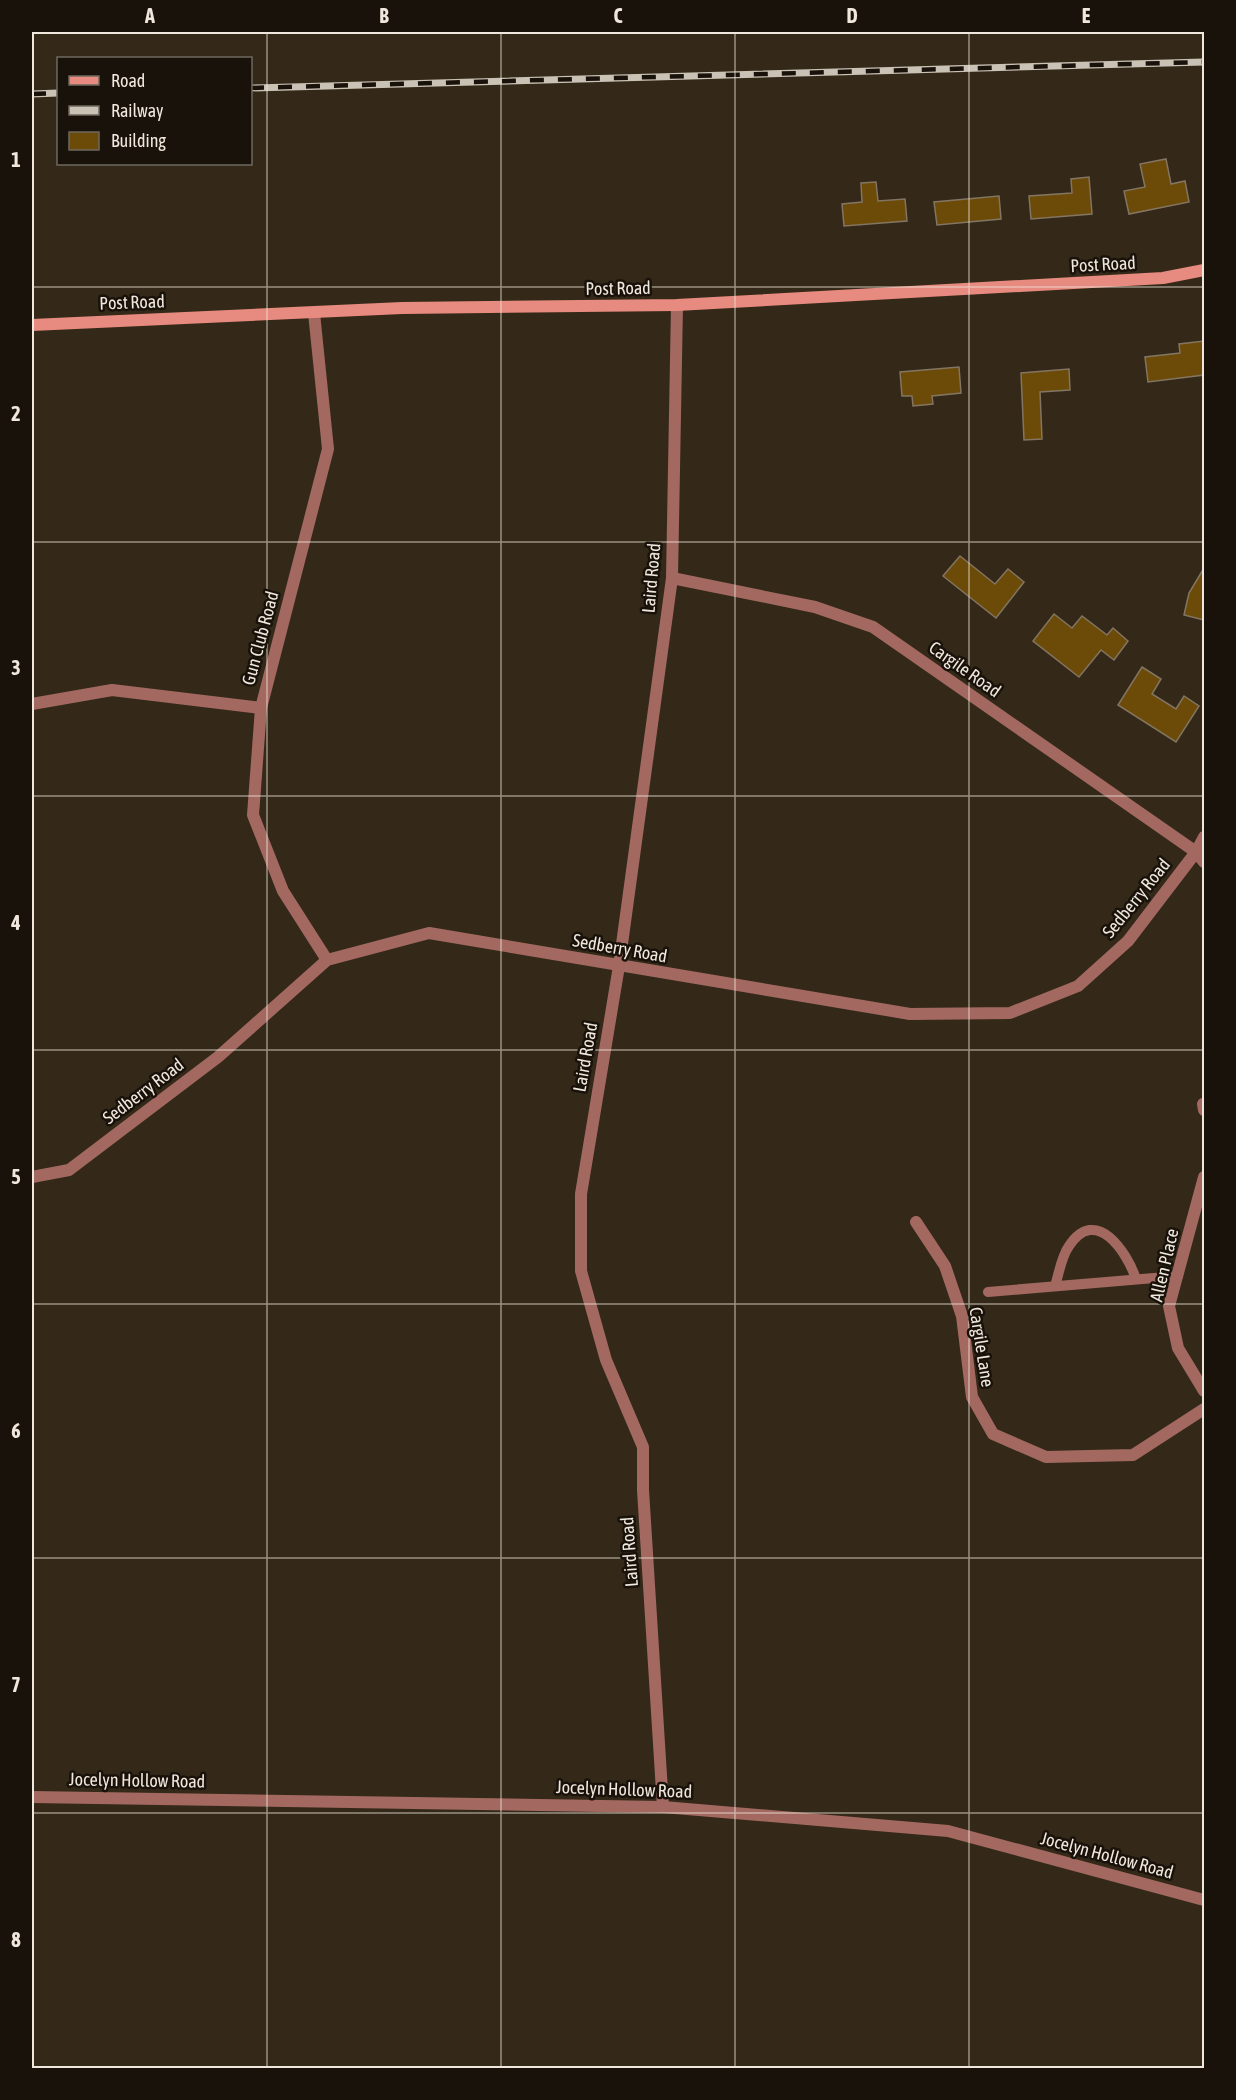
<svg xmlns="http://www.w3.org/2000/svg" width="1236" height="2100" font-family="'Asap Condensed',sans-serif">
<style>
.building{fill:#6c4a07;stroke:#837562;stroke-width:1.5}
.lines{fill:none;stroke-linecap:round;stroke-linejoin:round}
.lane{stroke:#a36961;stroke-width:10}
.street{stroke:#a36961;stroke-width:12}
.secondary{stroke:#e78a7f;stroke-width:12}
.rail-casing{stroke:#cac2b5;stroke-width:7}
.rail{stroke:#18120b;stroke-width:4.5;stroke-dasharray:14;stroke-linecap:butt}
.grid{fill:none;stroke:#f0e8dd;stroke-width:1.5;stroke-opacity:0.55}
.labels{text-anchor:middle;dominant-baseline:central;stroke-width:5;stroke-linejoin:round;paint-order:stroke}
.street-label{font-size:18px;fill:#f0e8dd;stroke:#18120b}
.neatline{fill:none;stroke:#f0e8dd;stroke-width:2}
.grid-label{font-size:20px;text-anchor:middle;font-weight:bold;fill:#f0e8dd}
</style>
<rect width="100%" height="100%" fill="#342918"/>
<g class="building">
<polygon points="1166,159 1171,184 1185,181 1189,202 1129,214 1124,191 1145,187 1140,164"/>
<polygon points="1089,177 1092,214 1031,219 1029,196 1072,193 1071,179"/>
<polygon points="876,182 878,201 905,199 907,221 844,226 842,204 862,202 861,183"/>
<polygon points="999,196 1001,219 937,225 934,202"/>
<polygon points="1204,341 1204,375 1148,382 1145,357 1180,353 1179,344"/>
<polygon points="959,367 961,393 932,396 933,404 913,406 912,396 902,396 900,372"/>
<polygon points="1069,369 1070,390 1040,392 1042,439 1024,440 1021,373"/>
<polygon points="960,556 995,584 1008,569 1024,582 996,618 943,576"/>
<polygon points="1204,568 1204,620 1184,615 1189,593"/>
<polygon points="1054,614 1072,628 1082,616 1107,635 1113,628 1128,641 1114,660 1101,650 1079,677 1033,641"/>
<polygon points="1142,667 1161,679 1152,694 1176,709 1184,696 1199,706 1176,742 1118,705"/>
</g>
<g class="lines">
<g class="lane">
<path d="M 1055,1286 C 1059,1274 1061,1257 1069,1246 C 1096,1205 1127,1252 1136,1279"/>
<polyline points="988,1292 1178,1276"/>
</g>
<g class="street">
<polyline points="314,313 328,449 261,708 253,815 283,891 327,960"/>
<polyline points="672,578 815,607 873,627 1196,852 1204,862"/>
<polyline points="32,704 112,690 261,708"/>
<polyline points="1203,1104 1204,1110"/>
<polyline points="32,1177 69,1170 218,1057 327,960 429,933 910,1014 1010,1013 1078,986 1128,941 1196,852 1204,837"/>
<polyline points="1204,1177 1169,1306 1178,1348 1204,1391"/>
<polyline points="916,1222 945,1266 962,1316 972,1397 993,1434 1046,1457 1133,1455 1204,1409"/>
<polyline points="32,1797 663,1807 948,1831 1204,1900"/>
<polyline points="663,1807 643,1490 643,1447 606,1360 581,1271 581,1194 619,966 672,578 677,305"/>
</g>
<polyline class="secondary" points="32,325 402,308 677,305 1163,278 1204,270"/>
<defs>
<g id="rail">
<polyline points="250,88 1204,62"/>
<polyline points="32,94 58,93"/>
</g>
</defs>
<use href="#rail" class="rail-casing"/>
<use href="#rail" class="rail"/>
</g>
<path class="grid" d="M 267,32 L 267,2068M 501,32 L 501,2068M 735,32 L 735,2068M 969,32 L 969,2068M 32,287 L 1204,287M 32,542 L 1204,542M 32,796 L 1204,796M 32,1050 L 1204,1050M 32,1304 L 1204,1304M 32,1558 L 1204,1558M 32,1813 L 1204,1813"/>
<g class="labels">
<g class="street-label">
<text transform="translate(1103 264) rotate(-3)">Post Road</text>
<text transform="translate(618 288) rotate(-1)">Post Road</text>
<text transform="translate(132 302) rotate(-2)">Post Road</text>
<text transform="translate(651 578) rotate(-85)">Laird Road</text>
<text transform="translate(260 638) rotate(-75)">Gun Club Road</text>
<text transform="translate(965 669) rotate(35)">Cargile Road</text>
<text transform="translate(1136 898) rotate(-51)">Sedberry Road</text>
<text transform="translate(620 948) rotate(10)">Sedberry Road</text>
<text transform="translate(585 1057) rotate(-80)">Laird Road</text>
<text transform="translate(143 1091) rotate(-37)">Sedberry Road</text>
<text transform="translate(1164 1265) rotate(-77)">Allen Place</text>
<text transform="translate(982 1347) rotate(81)">Cargile Lane</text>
<text transform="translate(629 1552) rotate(-94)">Laird Road</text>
<text transform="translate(137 1780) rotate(1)">Jocelyn Hollow Road</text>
<text transform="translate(624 1789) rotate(2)">Jocelyn Hollow Road</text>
<text transform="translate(1107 1855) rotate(15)">Jocelyn Hollow Road</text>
</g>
</g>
<rect width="1236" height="2100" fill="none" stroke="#18120b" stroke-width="66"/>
<rect x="57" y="57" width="195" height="108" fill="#18120b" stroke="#6e685f" stroke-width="1.5"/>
<rect x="69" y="76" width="30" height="9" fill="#e78a7f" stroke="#6e685f" stroke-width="1.5"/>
<text x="111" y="87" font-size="18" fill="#f0e8dd">Road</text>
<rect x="69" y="106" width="30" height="9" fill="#cac2b5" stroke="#6e685f" stroke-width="1.5"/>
<text x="111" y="117" font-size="18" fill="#f0e8dd">Railway</text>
<rect x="69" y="132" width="30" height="18" fill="#6c4a07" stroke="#6e685f" stroke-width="1.5"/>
<text x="111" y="147" font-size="18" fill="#f0e8dd">Building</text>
<rect x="33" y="33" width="1170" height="2034" class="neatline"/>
<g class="grid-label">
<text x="150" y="23">A</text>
<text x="384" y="23">B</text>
<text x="618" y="23">C</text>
<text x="852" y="23">D</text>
<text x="1086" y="23">E</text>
<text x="16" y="167">1</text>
<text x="16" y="421">2</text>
<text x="16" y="675">3</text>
<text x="16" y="930">4</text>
<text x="16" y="1184">5</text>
<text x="16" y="1438">6</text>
<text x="16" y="1692">7</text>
<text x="16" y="1947">8</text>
</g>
</svg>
